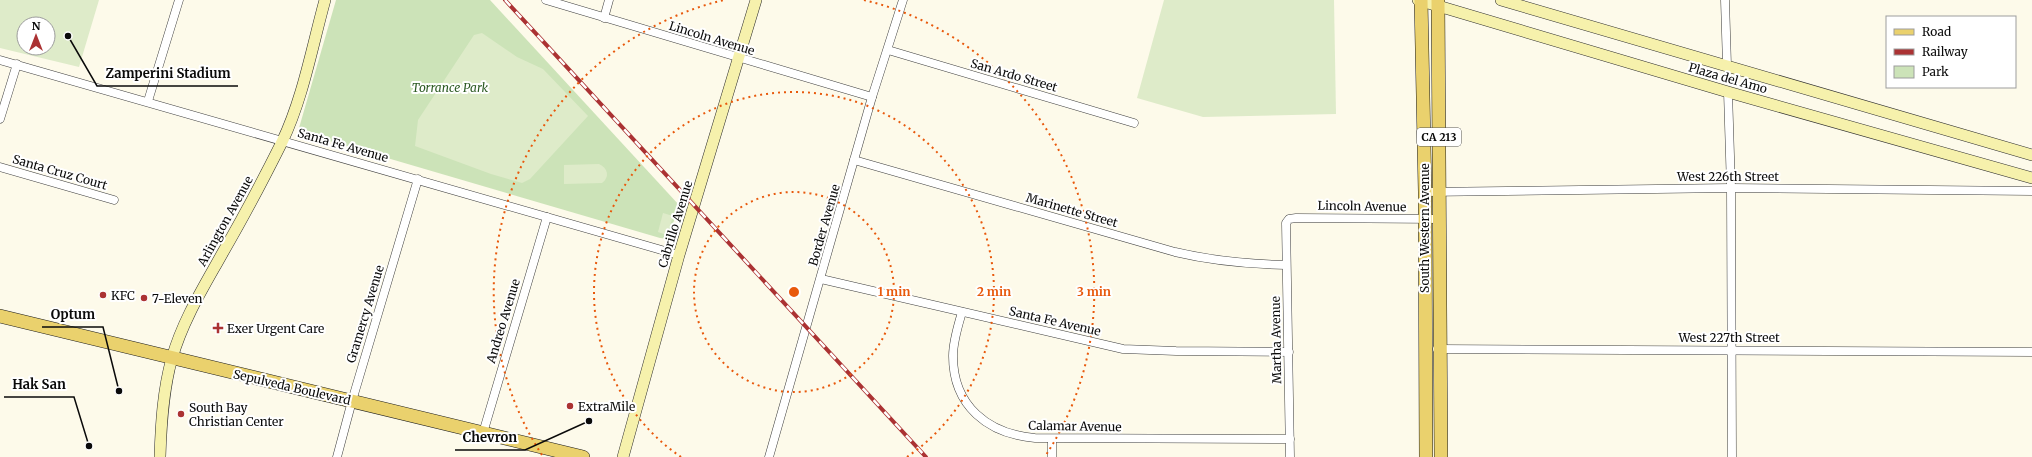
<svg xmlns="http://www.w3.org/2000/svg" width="2032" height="457" font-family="Merriweather,serif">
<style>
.green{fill:#cce3b8}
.pitch{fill:#deebc9;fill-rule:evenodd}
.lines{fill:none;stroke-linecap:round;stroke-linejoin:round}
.street-casing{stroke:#3d3d3d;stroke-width:9}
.secondary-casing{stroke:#2c2c2c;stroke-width:12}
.primary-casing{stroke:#1b1b1b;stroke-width:14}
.street{stroke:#fff;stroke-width:8}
.secondary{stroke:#f6f1ac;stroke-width:11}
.primary{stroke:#ead16d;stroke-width:13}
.rail-casing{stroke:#ab3233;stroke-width:4}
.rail{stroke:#fff;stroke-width:2.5;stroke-dasharray:8;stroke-linecap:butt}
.ring{fill:none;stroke:#e8590c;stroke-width:2;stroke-dasharray:2 4}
.poi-dot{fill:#ab3233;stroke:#fff;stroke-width:1.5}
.labels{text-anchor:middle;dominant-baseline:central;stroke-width:4;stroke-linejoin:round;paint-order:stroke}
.shield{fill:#fff;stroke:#545454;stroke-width:1}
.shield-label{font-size:11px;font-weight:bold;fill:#0a0a0a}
.street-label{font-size:12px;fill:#0a0a0a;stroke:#fff}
.park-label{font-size:12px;font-style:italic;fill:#2c5a23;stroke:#fff}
.poi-label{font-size:12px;fill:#0a0a0a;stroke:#fff;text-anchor:start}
.centre{fill:#e8590c;stroke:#fff;stroke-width:2}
.ring-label{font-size:12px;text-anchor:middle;font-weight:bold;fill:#e8590c;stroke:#fff;stroke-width:4;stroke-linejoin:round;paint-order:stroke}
.leader{fill:none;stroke:#0a0a0a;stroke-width:1.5}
.callout-dot{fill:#0a0a0a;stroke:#fff;stroke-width:1.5}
.callout-label{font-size:13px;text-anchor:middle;font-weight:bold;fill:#0a0a0a;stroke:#fff;stroke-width:4;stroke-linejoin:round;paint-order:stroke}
</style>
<rect width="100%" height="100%" fill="#fdfaea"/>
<polygon class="green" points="336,0 490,0 679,205 668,239 660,238 302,133 299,128"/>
<g class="pitch">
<path d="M 0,0 L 99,0 L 79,67 L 0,48 ZM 24,24 L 48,24 L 48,48 L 24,48 Z"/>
<polygon points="1164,0 1334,0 1336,114 1203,117 1137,98"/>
<polygon points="482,33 517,57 543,69 588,116 530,179 522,183 491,174 415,146 418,120 474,35"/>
<path d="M 599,164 C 608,168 610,177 602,183 L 564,184 L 564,165 Z"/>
<polygon points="663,213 673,216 667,235 658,232"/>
</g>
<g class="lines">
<defs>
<g id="street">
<polyline points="546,0 872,97"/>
<polyline points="1725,0 1727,65"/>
<polyline points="604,18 609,0"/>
<polyline points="888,50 1134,123"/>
<polyline points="0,60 679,255"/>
<polyline points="1728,92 1731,188 1732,457"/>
<polyline points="148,101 179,0"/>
<polyline points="0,119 17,64"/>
<path d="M 854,160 L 1175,252 C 1213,261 1247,264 1286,265"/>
<polyline points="0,167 114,200"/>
<polyline points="1425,192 1731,188 2032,191"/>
<polyline points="821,279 1123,349 1176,351 1289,352"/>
<path d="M 962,312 C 958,326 953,341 953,356 C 953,406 988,434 1035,438 L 1290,439"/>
<polyline points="1437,349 2032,352"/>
<polyline points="483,433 547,217"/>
<polyline points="1052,439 1052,457"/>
<polyline points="337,457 352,401 418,179"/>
<polyline points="769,457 872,97 903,0"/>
<polyline points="1290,457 1286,223 1289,219 1296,218 1440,219"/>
</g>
<g id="secondary">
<polyline points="1418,0 1728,92 2032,178"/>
<polyline points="1501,0 2032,155"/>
<path d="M 160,457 C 161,424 163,390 172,358 C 183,320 203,288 222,254 C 243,218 263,180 282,142 C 303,98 312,47 325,0"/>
<polyline points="623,457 679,255 756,0"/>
</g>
<g id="primary">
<polyline points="1421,0 1425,192 1426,457"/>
<polyline points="1438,0 1441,457"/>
<polyline points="0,316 583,457"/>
</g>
</defs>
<use href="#street" class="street-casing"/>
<use href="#secondary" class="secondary-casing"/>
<use href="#primary" class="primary-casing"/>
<use href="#street" class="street"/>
<use href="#secondary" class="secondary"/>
<use href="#primary" class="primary"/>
<defs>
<polyline id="rail" points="505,0 926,457"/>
</defs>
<use href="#rail" class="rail-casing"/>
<use href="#rail" class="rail"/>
</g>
<g class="ring">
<circle cx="794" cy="292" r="100"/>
<path d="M681 457A200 200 0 1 1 907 457"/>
<path d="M542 455A300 300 0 0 1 724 0M864 0A300 300 0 0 1 1046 455"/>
</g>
<g class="poi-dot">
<circle cx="103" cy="295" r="4"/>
<circle cx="144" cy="298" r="4"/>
<path d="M216 322h4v4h4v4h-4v4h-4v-4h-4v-4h4z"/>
<circle cx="570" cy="406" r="4"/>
<circle cx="181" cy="414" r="4"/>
</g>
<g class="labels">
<rect class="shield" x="1417" y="128" width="44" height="18" rx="3"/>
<g class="shield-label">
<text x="1439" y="137">CA 213</text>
</g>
<g class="street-label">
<text transform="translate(712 38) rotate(17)">Lincoln Avenue</text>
<text transform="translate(1014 75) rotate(16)">San Ardo Street</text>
<text transform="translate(1728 78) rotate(16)">Plaza del Amo</text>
<text transform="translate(343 145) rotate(16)">Santa Fe Avenue</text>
<text transform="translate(60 172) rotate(16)">Santa Cruz Court</text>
<text x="1728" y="176">West 226th Street</text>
<text transform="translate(1362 206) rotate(1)">Lincoln Avenue</text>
<text transform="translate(1072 210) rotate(16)">Marinette Street</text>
<text transform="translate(225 221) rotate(-61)">Arlington Avenue</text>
<text transform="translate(675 224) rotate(-73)">Cabrillo Avenue</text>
<text transform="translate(824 225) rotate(-74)">Border Avenue</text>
<text transform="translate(1424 228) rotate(-90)">South Western Avenue</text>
<text transform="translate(365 314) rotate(-73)">Gramercy Avenue</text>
<text transform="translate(503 321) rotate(-73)">Andreo Avenue</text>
<text transform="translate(1055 321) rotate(13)">Santa Fe Avenue</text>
<text x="1729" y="337">West 227th Street</text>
<text transform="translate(1276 340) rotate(-91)">Martha Avenue</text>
<text transform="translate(292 387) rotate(13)">Sepulveda Boulevard</text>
<text transform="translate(1075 426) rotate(1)">Calamar Avenue</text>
</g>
<g class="park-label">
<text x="450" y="87">Torrance Park</text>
</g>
<g class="poi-label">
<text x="111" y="295">KFC</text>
<text x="152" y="298">7-Eleven</text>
<text x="227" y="328">Exer Urgent Care</text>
<text x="578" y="406">ExtraMile</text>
<text x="189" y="407">South Bay<tspan x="189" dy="14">Christian Center</tspan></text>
</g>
</g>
<circle cx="794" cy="292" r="6" class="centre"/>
<g class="ring-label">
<text x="894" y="296">1 min</text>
<text x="994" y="296">2 min</text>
<text x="1094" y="296">3 min</text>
</g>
<path class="leader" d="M68 36L97 86H238M119 391L103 327H42M89 446L74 397H4M589 421L525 450H455"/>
<g class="callout-dot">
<circle cx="68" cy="36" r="4"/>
<circle cx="119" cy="391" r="4"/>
<circle cx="89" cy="446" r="4"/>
<circle cx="589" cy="421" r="4"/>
</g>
<g class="callout-label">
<text x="168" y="78">Zamperini Stadium</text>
<text x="73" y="319">Optum</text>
<text x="39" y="389">Hak San</text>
<text x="490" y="442">Chevron</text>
</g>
<rect x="1886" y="16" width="130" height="72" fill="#ffffff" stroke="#9d9d9d"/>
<rect x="1894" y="29" width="20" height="6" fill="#ead16d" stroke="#9d9d9d"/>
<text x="1922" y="36" font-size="12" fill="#0a0a0a">Road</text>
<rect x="1894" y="49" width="20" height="6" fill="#ab3233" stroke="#9d9d9d"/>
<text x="1922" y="56" font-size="12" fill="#0a0a0a">Railway</text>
<rect x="1894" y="66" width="20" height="12" fill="#cce3b8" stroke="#9d9d9d"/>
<text x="1922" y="76" font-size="12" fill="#0a0a0a">Park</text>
<g transform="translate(36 36)"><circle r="19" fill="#ffffff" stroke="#9d9d9d"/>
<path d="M0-3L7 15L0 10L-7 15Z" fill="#ab3233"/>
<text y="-6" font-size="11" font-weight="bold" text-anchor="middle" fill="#0a0a0a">N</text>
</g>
</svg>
